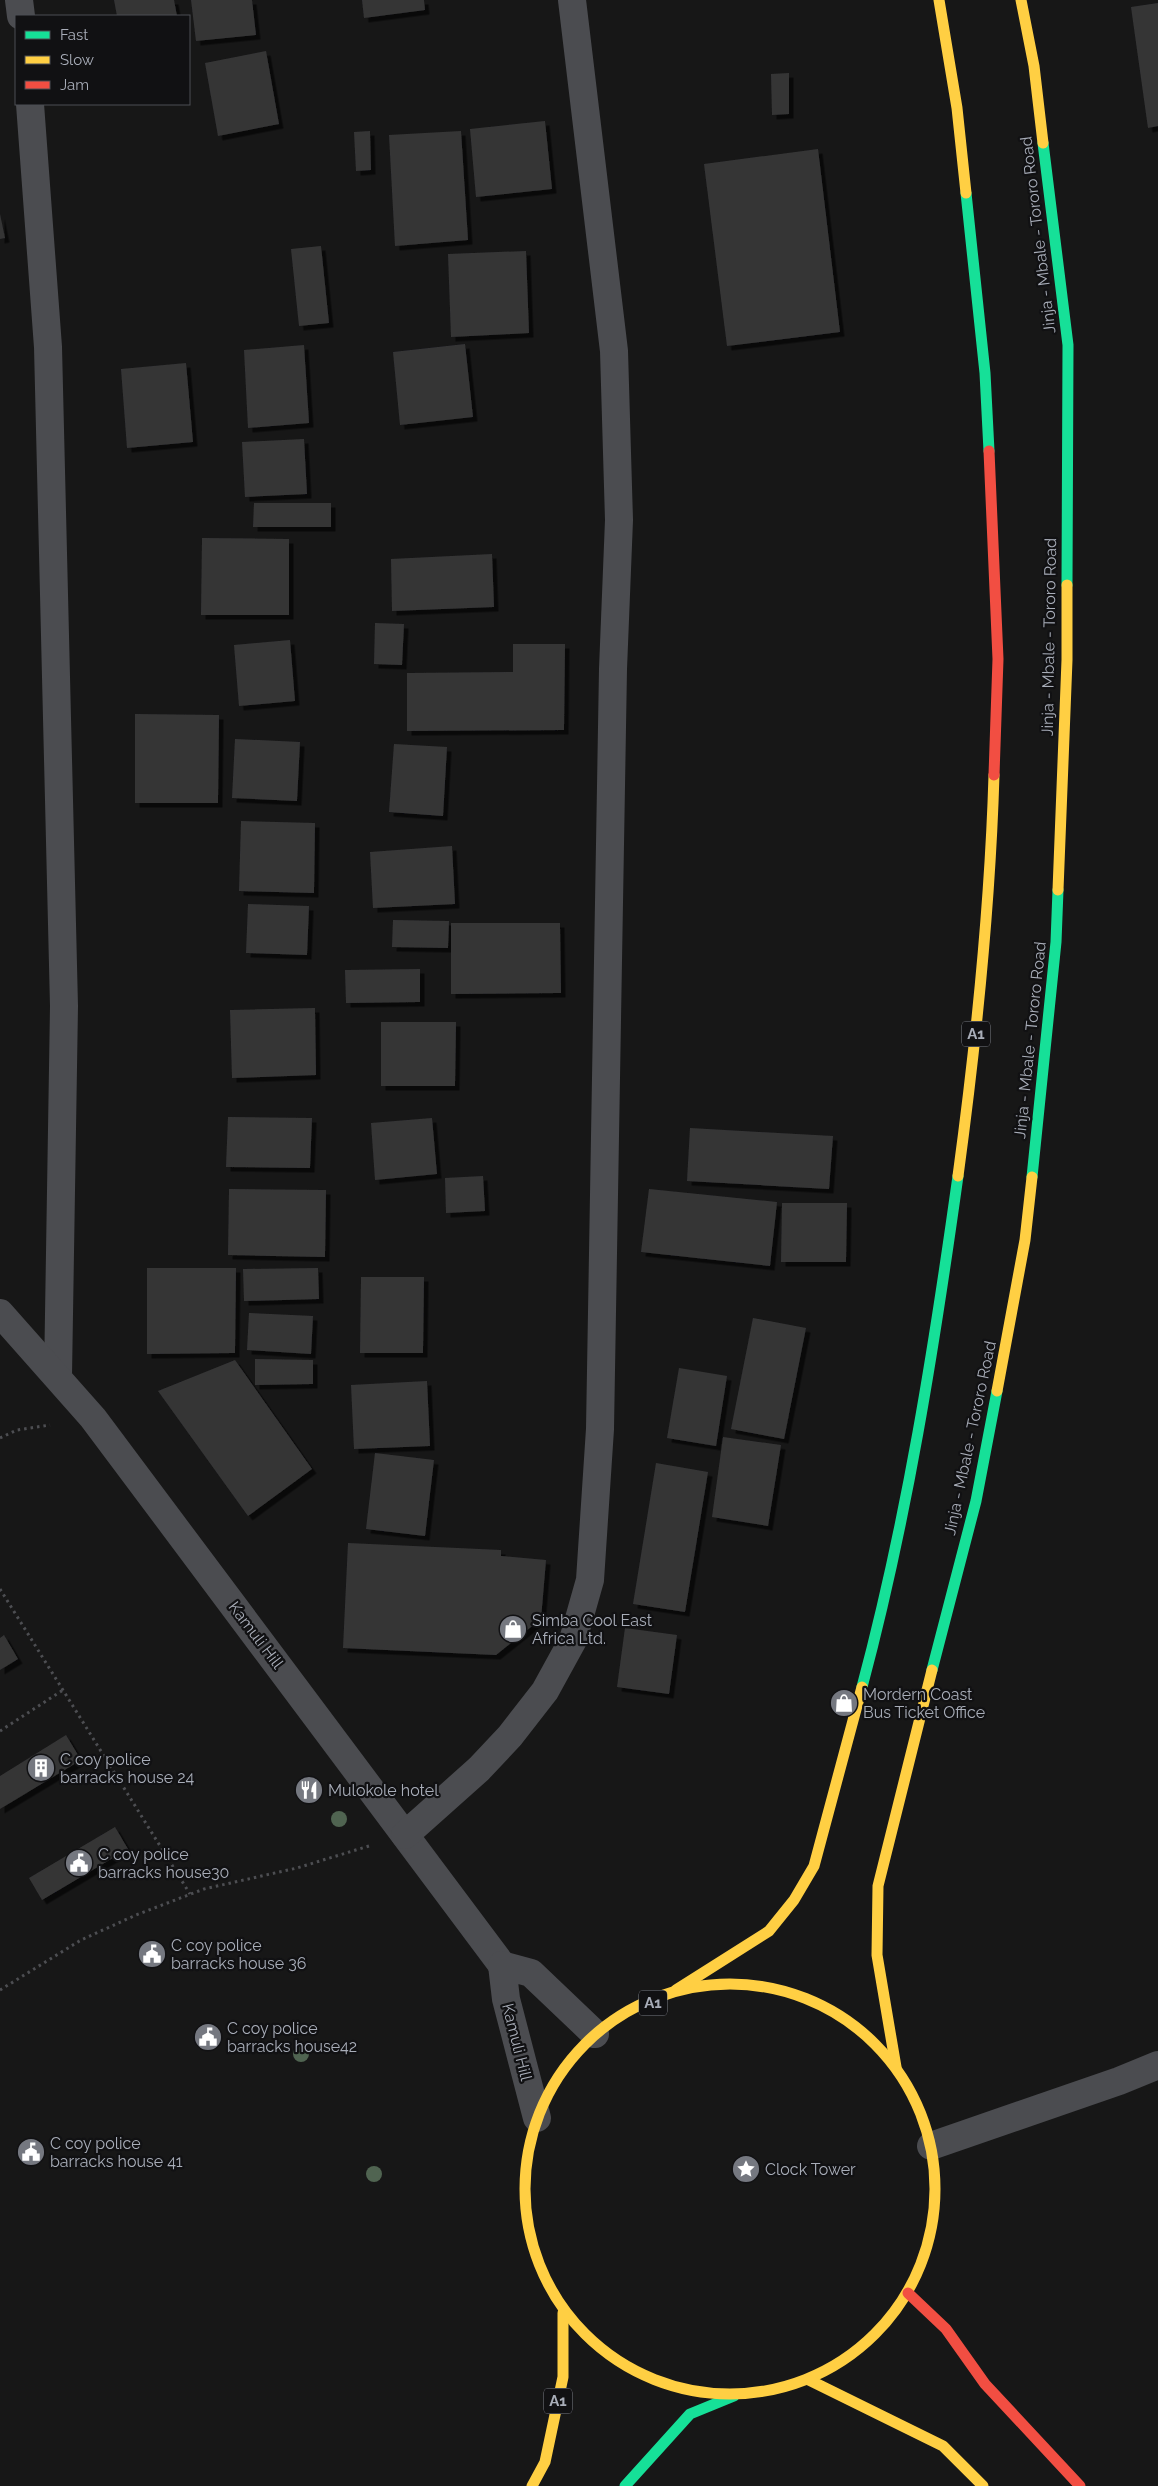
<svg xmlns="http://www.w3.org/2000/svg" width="1158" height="2486" font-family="Raleway,sans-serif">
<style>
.building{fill:#353536;filter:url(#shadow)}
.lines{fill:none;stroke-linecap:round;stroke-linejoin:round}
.path{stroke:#4d4e52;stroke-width:3;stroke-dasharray:2.5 4;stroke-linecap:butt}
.street{stroke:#4b4c50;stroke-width:28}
.fast{stroke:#16e098;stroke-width:11}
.slow{stroke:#ffcf43;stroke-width:11}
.jam{stroke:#f24e42;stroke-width:11}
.tree{fill:#506451}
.labels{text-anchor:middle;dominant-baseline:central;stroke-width:4.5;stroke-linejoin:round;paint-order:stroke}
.shield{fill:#111113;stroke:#7b7e86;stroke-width:1}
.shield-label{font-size:15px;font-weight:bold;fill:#a8adb8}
.street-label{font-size:16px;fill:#a8adb8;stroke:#111113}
.poi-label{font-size:16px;fill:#a8adb8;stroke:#111113;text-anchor:start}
</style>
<defs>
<filter id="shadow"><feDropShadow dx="4.5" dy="4.5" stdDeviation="0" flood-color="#0009"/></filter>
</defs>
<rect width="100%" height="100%" fill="#171717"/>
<g class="building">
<polygon points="114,0 174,0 177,16 117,16"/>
<polygon points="191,0 252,0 256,35 196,41"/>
<polygon points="362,0 424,0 425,10 364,18"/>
<polygon points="1158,3 1158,126 1148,128 1131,7"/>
<polygon points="266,51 279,124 218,136 205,63"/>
<polygon points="789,73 789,114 772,115 771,74"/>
<polygon points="545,121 552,189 476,197 470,129"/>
<polygon points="370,131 371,170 356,171 354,132"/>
<polygon points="461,131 468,240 395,246 389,135"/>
<polygon points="818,149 840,332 727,346 704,164"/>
<polygon points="0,214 5,238 0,239"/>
<polygon points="321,246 329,323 299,326 291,249"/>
<polygon points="526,251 529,333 451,337 448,254"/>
<polygon points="465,344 473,417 400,425 393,352"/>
<polygon points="304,345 309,423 248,428 244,350"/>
<polygon points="186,363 193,442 127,448 121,369"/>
<polygon points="304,439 307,494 245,497 242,442"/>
<polygon points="254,503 331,503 331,527 253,527"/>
<polygon points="202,538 289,539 289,615 201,615"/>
<polygon points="492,554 494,607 392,611 391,559"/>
<polygon points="375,623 404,624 402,665 374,664"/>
<polygon points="290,640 295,701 239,706 234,645"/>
<polygon points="513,644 565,644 564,730 407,731 407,673 513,672"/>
<polygon points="135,714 219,715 218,803 135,803"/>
<polygon points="235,739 300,742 297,801 232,798"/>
<polygon points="394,744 447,747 443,816 389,812"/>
<polygon points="241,821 315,823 314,893 239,891"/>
<polygon points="452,846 455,904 373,908 370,852"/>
<polygon points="248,904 309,906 307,955 246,953"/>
<polygon points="393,920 449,921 448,948 392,947"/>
<polygon points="451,923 560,923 561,993 451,994"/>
<polygon points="420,969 420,1002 346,1003 345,970"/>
<polygon points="315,1008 316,1075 232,1078 230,1010"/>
<polygon points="381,1022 456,1022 455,1086 381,1086"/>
<polygon points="228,1117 312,1118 310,1168 226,1167"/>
<polygon points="432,1118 437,1174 375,1180 371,1123"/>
<polygon points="690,1128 833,1136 829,1189 687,1181"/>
<polygon points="483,1176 485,1211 446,1213 445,1178"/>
<polygon points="229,1189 326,1190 325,1257 228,1255"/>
<polygon points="649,1189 777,1202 770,1266 641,1252"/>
<polygon points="782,1203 847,1203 846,1262 781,1262"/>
<polygon points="147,1268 236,1268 235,1353 147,1354"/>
<polygon points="318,1268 319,1299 244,1301 243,1269"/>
<polygon points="361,1277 424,1277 423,1353 360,1353"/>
<polygon points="249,1313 313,1316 311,1354 247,1350"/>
<polygon points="753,1318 806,1328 784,1439 731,1429"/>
<polygon points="255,1359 313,1360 313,1384 255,1385"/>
<polygon points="235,1360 312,1469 248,1516 158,1391"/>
<polygon points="679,1368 727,1376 716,1446 667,1438"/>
<polygon points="427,1381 430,1446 354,1449 351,1385"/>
<polygon points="723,1437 781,1445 768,1526 712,1517"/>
<polygon points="375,1453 434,1460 425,1536 366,1529"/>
<polygon points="656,1463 708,1472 685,1612 633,1604"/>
<polygon points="348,1543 501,1550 501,1556 546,1560 541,1619 496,1655 343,1648"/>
<polygon points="625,1628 677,1635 669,1694 617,1687"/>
<polygon points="4,1635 18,1659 0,1670 0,1638"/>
<polygon points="66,1735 81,1760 0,1809 0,1776"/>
<polygon points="115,1827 128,1849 42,1900 29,1878"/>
</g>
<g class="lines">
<g class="path">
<polyline points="0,1438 17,1430 50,1425"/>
<polyline points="0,1589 190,1894"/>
<polyline points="0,1731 63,1690"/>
<polyline points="0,1990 81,1940 136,1915 204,1889 297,1868 369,1846"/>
</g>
<g class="street">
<polyline points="19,0 21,16"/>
<polyline points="30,104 48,347 64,1006 58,1376"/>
<polyline points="0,1313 93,1418 502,1965"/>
<polyline points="405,1835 479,1769 510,1736 545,1691 573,1640 590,1580 600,1429 613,669 619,520 614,351 572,0"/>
<polyline points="537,2118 506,1999 502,1965 531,1973 595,2034"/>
<polyline points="931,2146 1119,2081 1158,2065"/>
</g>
<g class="fast">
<polyline points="1043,143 1068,345 1067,585"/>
<polyline points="966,193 985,373 989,451"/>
<polyline points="1032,1177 1056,942 1058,890"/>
<polyline points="932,1670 976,1501 997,1391"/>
<path d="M 862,1687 C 907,1519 934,1348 958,1176"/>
<polyline points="625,2486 690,2414 734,2396"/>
</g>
<g class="slow">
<polyline points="939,0 957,108 966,193"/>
<polyline points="1021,0 1034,66 1043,143"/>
<polyline points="1058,890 1067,660 1067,585"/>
<path d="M 958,1176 C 976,1043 990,910 994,775"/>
<polyline points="997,1391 1025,1240 1032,1177"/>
<circle cx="730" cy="2189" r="205"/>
<polyline points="676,1990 769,1931 794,1900 814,1866 862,1687"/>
<polyline points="896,2067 877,1955 878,1886 932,1670"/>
<polyline points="809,2380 943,2446 983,2486"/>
<polyline points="532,2486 545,2462 563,2377 563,2313"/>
</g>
<g class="jam">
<polyline points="989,451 998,659 994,775"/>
<polyline points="908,2293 946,2329 985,2384 1080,2486"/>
</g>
</g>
<g class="tree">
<circle cx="339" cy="1819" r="8"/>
<circle cx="301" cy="2054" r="8"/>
<circle cx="374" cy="2174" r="8"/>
</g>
<defs>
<symbol id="shop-disc" viewBox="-11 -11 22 22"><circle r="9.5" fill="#757880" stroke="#111113"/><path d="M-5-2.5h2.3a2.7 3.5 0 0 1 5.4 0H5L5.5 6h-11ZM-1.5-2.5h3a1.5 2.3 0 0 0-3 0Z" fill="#fff"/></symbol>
<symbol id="building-disc" viewBox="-11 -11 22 22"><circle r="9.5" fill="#757880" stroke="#111113"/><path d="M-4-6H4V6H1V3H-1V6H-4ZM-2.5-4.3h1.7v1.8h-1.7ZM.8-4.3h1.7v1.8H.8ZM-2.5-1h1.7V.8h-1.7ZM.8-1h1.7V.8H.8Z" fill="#fff"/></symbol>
<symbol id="restaurant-disc" viewBox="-11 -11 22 22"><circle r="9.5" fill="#757880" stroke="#111113"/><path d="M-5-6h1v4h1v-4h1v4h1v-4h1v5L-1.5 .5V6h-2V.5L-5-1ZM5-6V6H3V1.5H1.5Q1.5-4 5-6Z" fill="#fff"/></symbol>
<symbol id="civic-disc" viewBox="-11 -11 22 22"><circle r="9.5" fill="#757880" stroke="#111113"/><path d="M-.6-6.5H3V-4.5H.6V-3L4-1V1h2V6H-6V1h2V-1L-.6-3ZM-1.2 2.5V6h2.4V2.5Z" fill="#fff"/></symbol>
<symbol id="sight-disc" viewBox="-11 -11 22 22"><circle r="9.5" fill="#757880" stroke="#111113"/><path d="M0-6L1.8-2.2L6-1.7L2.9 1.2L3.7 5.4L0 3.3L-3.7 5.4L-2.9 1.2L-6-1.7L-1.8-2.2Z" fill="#fff"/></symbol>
</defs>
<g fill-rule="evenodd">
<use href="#shop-disc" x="497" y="1613" width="32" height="32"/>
<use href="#shop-disc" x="828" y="1687" width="32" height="32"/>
<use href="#building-disc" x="25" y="1752" width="32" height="32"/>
<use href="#restaurant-disc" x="293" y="1774" width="32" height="32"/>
<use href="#civic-disc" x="63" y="1847" width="32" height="32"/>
<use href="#civic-disc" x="136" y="1938" width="32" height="32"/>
<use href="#civic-disc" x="192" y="2021" width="32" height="32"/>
<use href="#civic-disc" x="15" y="2136" width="32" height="32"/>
<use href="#sight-disc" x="730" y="2153" width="32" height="32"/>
</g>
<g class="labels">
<g class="shield">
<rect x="962" y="1021.5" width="28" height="25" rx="4"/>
<rect x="639" y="1990.5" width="28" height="25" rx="4"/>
<rect x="544" y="2388.5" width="28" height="25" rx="4"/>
</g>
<g class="shield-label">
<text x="976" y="1034">A1</text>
<text x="653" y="2003">A1</text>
<text x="558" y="2401">A1</text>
</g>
<g class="street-label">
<text transform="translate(1038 235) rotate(-97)">Jinja - Mbale - Tororo Road</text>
<text transform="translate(1049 637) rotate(-89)">Jinja - Mbale - Tororo Road</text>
<text transform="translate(1030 1040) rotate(-84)">Jinja - Mbale - Tororo Road</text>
<text transform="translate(970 1438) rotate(-78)">Jinja - Mbale - Tororo Road</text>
<text transform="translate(256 1635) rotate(53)">Kamuli Hill</text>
<text transform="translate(517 2042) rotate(76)">Kamuli Hill</text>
</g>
<g class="poi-label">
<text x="532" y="1620">Simba Cool East<tspan x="532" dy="18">Africa Ltd.</tspan></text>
<text x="863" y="1694">Mordern Coast<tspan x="863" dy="18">Bus Ticket Office</tspan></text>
<text x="60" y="1759">C coy police<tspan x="60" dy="18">barracks house 24</tspan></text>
<text x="328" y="1790">Mulokole hotel</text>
<text x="98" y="1854">C coy police<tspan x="98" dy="18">barracks house30</tspan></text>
<text x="171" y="1945">C coy police<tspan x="171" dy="18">barracks house 36</tspan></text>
<text x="227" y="2028">C coy police<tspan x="227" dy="18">barracks house42</tspan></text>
<text x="50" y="2143">C coy police<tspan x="50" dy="18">barracks house 41</tspan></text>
<text x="765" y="2169">Clock Tower</text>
</g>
</g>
<rect x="15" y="15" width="175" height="90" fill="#111113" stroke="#4d4f55"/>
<rect x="25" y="31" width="25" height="8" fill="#16e098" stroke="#4d4f55"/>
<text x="60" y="40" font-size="15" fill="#a8adb8">Fast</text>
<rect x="25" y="56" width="25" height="8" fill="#ffcf43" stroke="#4d4f55"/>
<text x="60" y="65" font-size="15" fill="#a8adb8">Slow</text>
<rect x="25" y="81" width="25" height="8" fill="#f24e42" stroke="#4d4f55"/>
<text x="60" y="90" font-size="15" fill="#a8adb8">Jam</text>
</svg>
